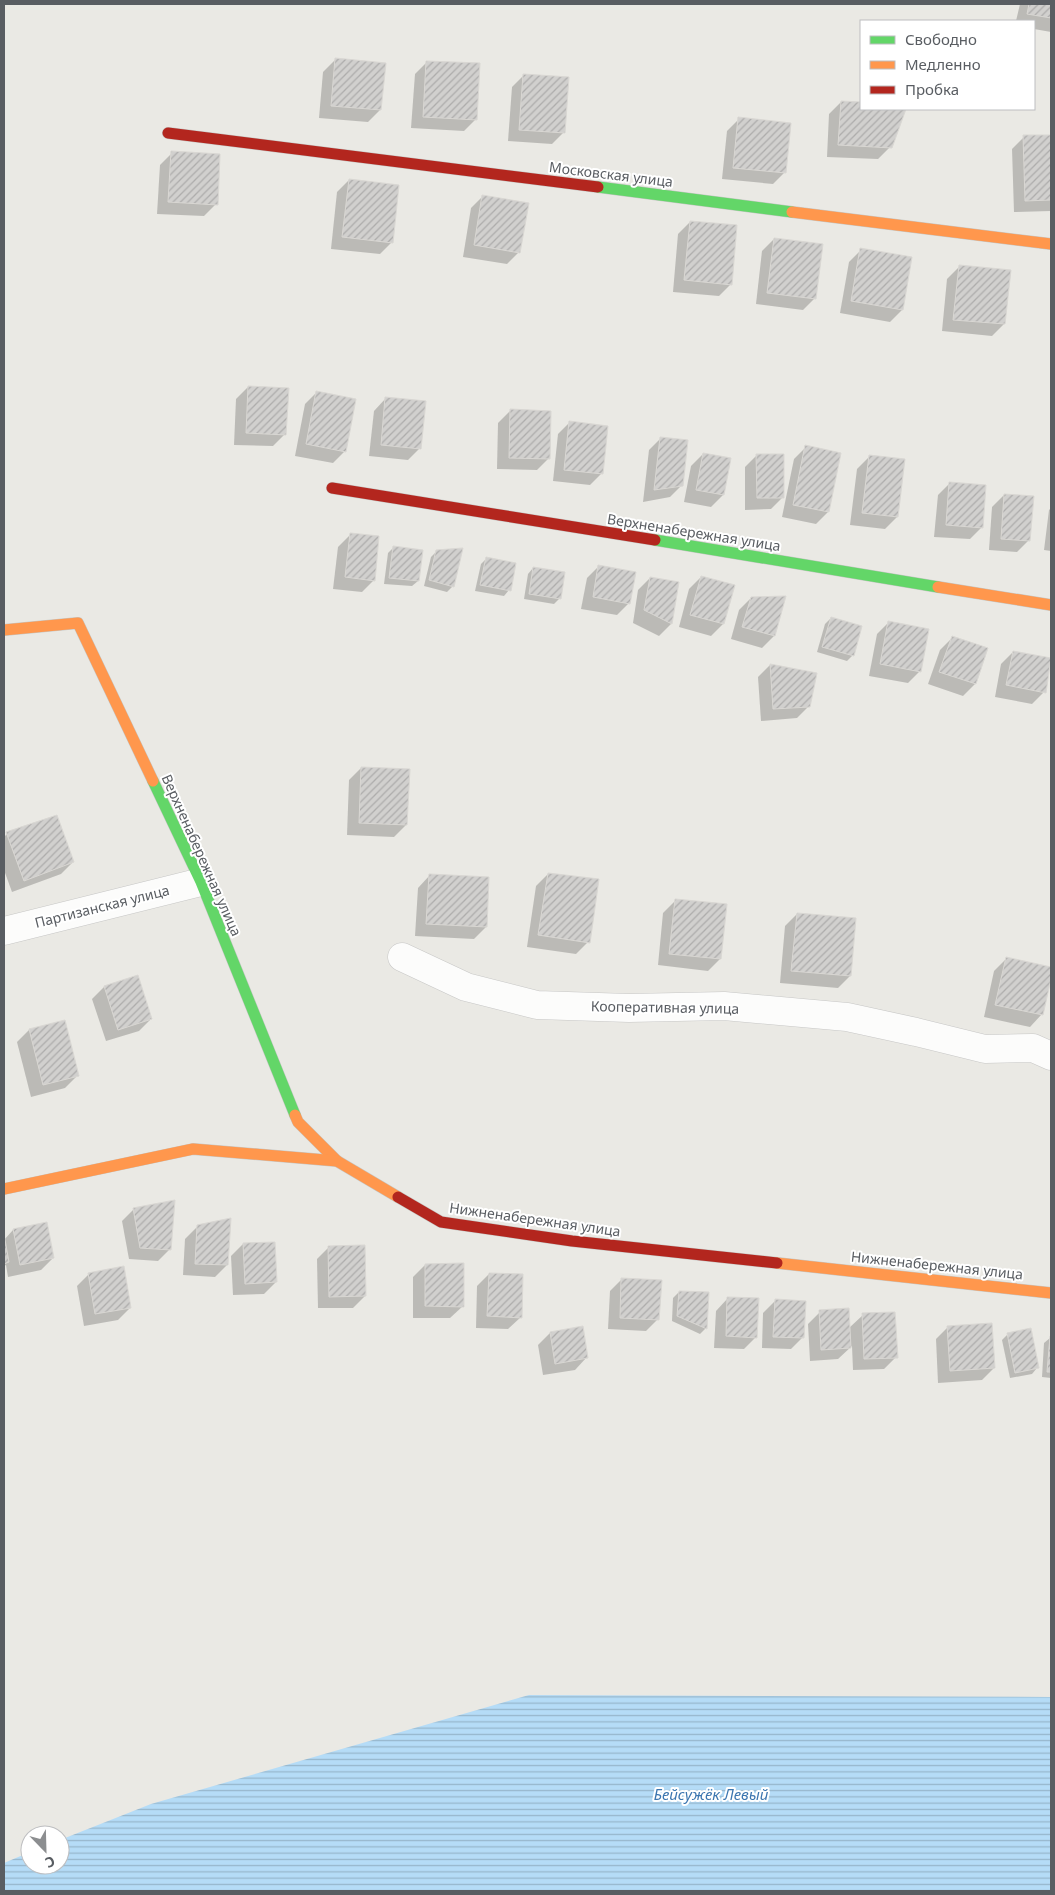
<svg xmlns="http://www.w3.org/2000/svg" width="1055" height="1895" font-family="'Noto Sans',sans-serif">
<style>
.water{fill:url(#water-rules)}
.shadow{fill:#0003}
.building{fill:url(#building-hatch);stroke:#d9d7d3}
.lines{fill:none;stroke-linecap:round;stroke-linejoin:round}
.street-casing{stroke:#c7c7c6;stroke-width:29}
.fast-casing{stroke:#c5c6c4;stroke-width:12}
.slow-casing{stroke:#c5c6c4;stroke-width:12}
.jam-casing{stroke:#c5c6c4;stroke-width:12}
.street{stroke:#fcfcfb;stroke-width:28}
.fast{stroke:#63d668;stroke-width:11}
.slow{stroke:#ff974d;stroke-width:11}
.jam{stroke:#b3261e;stroke-width:11}
.labels{text-anchor:middle;dominant-baseline:central;stroke-width:4;stroke-linejoin:round;paint-order:stroke}
.street-label{font-size:14px;fill:#595d62;stroke:#fff}
.water-label{font-size:15px;font-style:italic;fill:#3c76b0;stroke:#fff}
</style>
<defs>
<pattern id="water-rules" width="6" height="5" patternUnits="userSpaceOnUse" patternTransform="scale(1.25)"><rect width="6" height="5" fill="#b5dcf7"/><path d="M0 2.5h6" fill="none" stroke="#96b6cb"/></pattern>
<pattern id="building-hatch" width="6" height="6" patternUnits="userSpaceOnUse" patternTransform="scale(1.25)"><rect width="6" height="6" fill="#d1d0ce"/><path d="M-1 1l2-2M0 6l6-6M5 7l2-2" fill="none" stroke="#adacab"/></pattern>
</defs>
<rect width="100%" height="100%" fill="#eae9e4"/>
<polygon class="water" points="529,1695 1051,1697 1051,1891 4,1891 4,1863 30,1852 30,1865 60,1865 60,1840 151,1804"/>
<g class="shadow">
<polygon points="1020,4 1051,4 1051,32 1034,29 1034,21 1016,21"/>
<polygon points="335,60 380,110 368,122 319,118 323,72"/>
<polygon points="427,62 476,119 464,131 411,128 415,74"/>
<polygon points="524,75 564,132 552,144 508,141 512,87"/>
<polygon points="841,102 861,103 861,109 905,109 890,147 878,159 827,157 829,114"/>
<polygon points="739,119 785,172 773,184 722,179 727,131"/>
<polygon points="1051,136 1051,211 1014,212 1012,149 1024,137"/>
<polygon points="172,153 216,204 204,216 157,214 160,165"/>
<polygon points="349,180 392,242 380,254 331,249 337,192"/>
<polygon points="483,196 519,252 507,264 463,257 471,208"/>
<polygon points="690,222 731,284 719,296 673,292 678,234"/>
<polygon points="774,239 815,298 803,310 756,304 762,251"/>
<polygon points="861,250 902,310 890,322 840,313 849,262"/>
<polygon points="959,267 1004,324 992,336 942,331 947,279"/>
<polygon points="248,387 285,434 273,446 234,445 236,399"/>
<polygon points="317,392 345,451 333,463 295,456 305,404"/>
<polygon points="386,398 420,448 408,460 369,456 374,411"/>
<polygon points="510,411 549,458 537,470 497,469 498,423"/>
<polygon points="570,422 602,473 590,485 553,481 558,434"/>
<polygon points="661,438 682,485 670,497 643,502 649,450"/>
<polygon points="806,447 839,453 828,512 816,524 782,517 794,459"/>
<polygon points="703,454 723,495 711,507 684,502 691,466"/>
<polygon points="757,455 783,497 771,509 745,510 745,467"/>
<polygon points="869,457 897,517 885,529 850,525 857,469"/>
<polygon points="950,483 982,527 970,539 934,537 938,495"/>
<polygon points="1004,495 1029,540 1017,552 989,550 992,507"/>
<polygon points="1051,508 1051,551 1044,550 1049,510"/>
<polygon points="350,535 374,580 362,592 333,589 338,547"/>
<polygon points="393,548 418,581 412,586 384,584 388,553"/>
<polygon points="437,551 453,586 447,592 424,586 431,557"/>
<polygon points="487,558 509,590 504,596 475,591 481,564"/>
<polygon points="599,566 629,603 617,615 581,609 587,578"/>
<polygon points="533,568 560,598 554,604 524,599 528,574"/>
<polygon points="701,577 733,586 723,624 711,636 679,627 689,589"/>
<polygon points="650,578 678,583 671,624 659,636 633,623 638,590"/>
<polygon points="751,598 774,636 762,648 731,639 739,610"/>
<polygon points="831,618 853,655 847,661 817,652 825,624"/>
<polygon points="889,622 920,671 908,683 869,676 877,634"/>
<polygon points="952,638 975,684 963,696 928,684 940,650"/>
<polygon points="1013,652 1044,692 1032,704 995,697 1001,664"/>
<polygon points="770,665 809,706 797,718 761,721 758,677"/>
<polygon points="361,768 406,825 394,837 347,835 349,780"/>
<polygon points="7,834 73,862 61,874 12,892 4,870 4,837"/>
<polygon points="548,874 588,942 576,954 527,947 536,886"/>
<polygon points="430,875 486,927 474,939 415,936 418,888"/>
<polygon points="675,901 720,959 708,971 658,965 663,913"/>
<polygon points="797,914 855,919 850,976 838,988 780,983 785,926"/>
<polygon points="1006,959 1051,968 1042,1014 1030,1027 984,1017 994,971"/>
<polygon points="104,987 151,1019 139,1031 106,1041 92,999"/>
<polygon points="29,1030 77,1076 65,1088 31,1097 17,1042"/>
<polygon points="134,1209 170,1249 158,1261 129,1259 122,1221"/>
<polygon points="197,1227 227,1265 215,1277 183,1275 185,1239"/>
<polygon points="13,1230 53,1258 41,1270 8,1277 6,1265 4,1266 4,1240"/>
<polygon points="243,1244 276,1282 264,1294 233,1295 231,1256"/>
<polygon points="329,1247 365,1296 353,1308 318,1308 317,1259"/>
<polygon points="425,1265 463,1306 450,1318 413,1318 413,1277"/>
<polygon points="89,1274 130,1308 118,1320 84,1326 77,1286"/>
<polygon points="489,1274 521,1317 508,1329 476,1328 477,1286"/>
<polygon points="622,1279 658,1319 646,1331 608,1329 610,1291"/>
<polygon points="679,1292 706,1328 700,1334 672,1321 673,1298"/>
<polygon points="728,1298 756,1337 744,1349 714,1348 716,1311"/>
<polygon points="775,1301 803,1337 791,1349 762,1348 763,1313"/>
<polygon points="820,1312 849,1328 863,1315 896,1357 884,1369 853,1370 852,1346 838,1359 810,1361 808,1324"/>
<polygon points="948,1327 994,1368 982,1380 938,1383 936,1339"/>
<polygon points="550,1333 587,1357 575,1370 543,1375 538,1345"/>
<polygon points="1008,1334 1037,1368 1032,1374 1010,1378 1002,1340"/>
<polygon points="1050,1338 1051,1378 1042,1377 1044,1343"/>
</g>
<g class="building">
<polygon points="1029,4 1051,4 1051,18 1027,14"/>
<polygon points="335,58 386,63 381,110 331,106"/>
<polygon points="426,61 480,63 477,120 423,117"/>
<polygon points="523,74 569,77 565,133 519,130"/>
<polygon points="841,101 861,102 861,109 906,109 892,148 838,145"/>
<polygon points="738,117 791,123 786,173 733,168"/>
<polygon points="1023,135 1051,135 1051,200 1025,201"/>
<polygon points="171,151 220,154 218,205 168,202"/>
<polygon points="349,179 399,185 393,243 342,237"/>
<polygon points="482,195 529,203 520,253 474,245"/>
<polygon points="690,221 737,225 732,285 684,280"/>
<polygon points="774,238 823,244 816,299 767,293"/>
<polygon points="860,248 912,257 903,310 851,301"/>
<polygon points="959,265 1011,270 1005,324 953,320"/>
<polygon points="248,386 289,388 286,435 246,433"/>
<polygon points="316,391 356,399 346,452 306,444"/>
<polygon points="385,397 426,401 421,449 381,445"/>
<polygon points="510,409 551,411 550,459 509,458"/>
<polygon points="569,421 608,426 603,474 564,470"/>
<polygon points="660,437 688,440 683,486 654,490"/>
<polygon points="805,445 841,453 829,512 793,505"/>
<polygon points="703,453 731,458 724,495 696,490"/>
<polygon points="756,454 784,454 784,498 757,498"/>
<polygon points="869,455 905,459 898,517 862,513"/>
<polygon points="949,482 986,485 983,528 946,525"/>
<polygon points="1004,494 1034,496 1030,541 1001,539"/>
<polygon points="350,533 379,536 375,581 345,577"/>
<polygon points="393,546 423,550 419,581 389,578"/>
<polygon points="463,548 454,587 429,580 436,550"/>
<polygon points="486,557 516,563 511,591 480,585"/>
<polygon points="598,565 636,572 630,604 593,597"/>
<polygon points="533,567 565,572 561,599 529,594"/>
<polygon points="701,576 735,585 724,624 690,615"/>
<polygon points="650,577 679,582 672,624 644,610"/>
<polygon points="786,596 775,636 742,627 751,597"/>
<polygon points="831,617 862,626 854,656 822,647"/>
<polygon points="888,621 929,629 921,672 880,664"/>
<polygon points="952,636 988,648 976,684 939,672"/>
<polygon points="1013,651 1051,658 1046,693 1006,685"/>
<polygon points="770,664 817,673 810,707 773,709"/>
<polygon points="361,767 410,769 407,825 359,823"/>
<polygon points="57,815 74,862 24,881 6,832"/>
<polygon points="548,873 599,879 590,943 538,935"/>
<polygon points="429,874 489,877 487,927 426,924"/>
<polygon points="675,899 727,904 721,959 669,954"/>
<polygon points="797,913 856,918 851,976 791,971"/>
<polygon points="1006,957 1051,967 1051,979 1043,1015 995,1005"/>
<polygon points="138,975 152,1019 118,1030 104,986"/>
<polygon points="65,1020 79,1076 43,1085 29,1029"/>
<polygon points="175,1200 171,1250 140,1248 133,1208"/>
<polygon points="231,1218 228,1265 195,1264 197,1225"/>
<polygon points="47,1222 54,1258 20,1265 13,1229"/>
<polygon points="4,1234 9,1262 4,1264"/>
<polygon points="275,1242 277,1282 245,1284 243,1243"/>
<polygon points="365,1245 366,1296 329,1297 328,1246"/>
<polygon points="464,1263 464,1307 425,1306 425,1264"/>
<polygon points="124,1266 131,1308 95,1314 88,1273"/>
<polygon points="489,1273 523,1274 522,1318 487,1316"/>
<polygon points="621,1278 662,1280 659,1320 620,1318"/>
<polygon points="679,1291 709,1292 707,1329 677,1316"/>
<polygon points="727,1297 759,1298 757,1338 726,1336"/>
<polygon points="775,1299 806,1301 804,1338 773,1337"/>
<polygon points="849,1308 851,1348 821,1350 819,1310"/>
<polygon points="895,1312 898,1358 864,1359 862,1313"/>
<polygon points="992,1323 995,1368 950,1371 947,1326"/>
<polygon points="583,1326 588,1358 555,1364 550,1332"/>
<polygon points="1031,1328 1039,1368 1015,1373 1007,1333"/>
<polygon points="1050,1336 1051,1336 1051,1372 1047,1372"/>
</g>
<g class="lines">
<defs>
<g id="street">
<polyline points="4,931 201,882"/>
<polyline points="402,957 466,987 537,1005 629,1008 724,1006 847,1017 916,1032 985,1049 1033,1048 1051,1056"/>
</g>
<g id="fast">
<polyline points="598,187 792,212"/>
<polyline points="655,540 938,587"/>
<polyline points="153,781 201,882 295,1115"/>
</g>
<g id="slow">
<polyline points="792,212 1051,244"/>
<polyline points="938,587 1051,605"/>
<polyline points="4,630 78,623 153,781"/>
<polyline points="295,1115 298,1122 337,1161"/>
<polyline points="4,1189 193,1149 337,1161 398,1197"/>
<polyline points="777,1263 1051,1293"/>
</g>
<g id="jam">
<polyline points="168,133 598,187"/>
<polyline points="332,488 655,540"/>
<polyline points="398,1197 441,1222 572,1241 777,1263"/>
</g>
</defs>
<use href="#street" class="street-casing"/>
<use href="#fast" class="fast-casing"/>
<use href="#slow" class="slow-casing"/>
<use href="#jam" class="jam-casing"/>
<use href="#street" class="street"/>
<use href="#fast" class="fast"/>
<use href="#slow" class="slow"/>
<use href="#jam" class="jam"/>
</g>
<g class="labels">
<g class="street-label">
<text transform="translate(611 174) rotate(7)">Московская улица</text>
<text transform="translate(694 532) rotate(9)">Верхненабережная улица</text>
<text transform="translate(202 855) rotate(66)">Верхненабережная улица</text>
<text transform="translate(102 906) rotate(-14)">Партизанская улица</text>
<text transform="translate(665 1007) rotate(1)">Кооперативная улица</text>
<text transform="translate(535 1219) rotate(8)">Нижненабережная улица</text>
<text transform="translate(937 1265) rotate(6)">Нижненабережная улица</text>
</g>
<g class="water-label">
<text x="711" y="1794">Бейсужёк Левый</text>
</g>
</g>
<rect width="1055" height="1895" fill="none" stroke="#595d62" stroke-width="10"/>
<rect x="860" y="20" width="175" height="90" fill="#ffffff" stroke="#bdbec0"/>
<rect x="870" y="36" width="25" height="8" fill="#63d668" stroke="#bdbec0"/>
<text x="905" y="45" font-size="15" fill="#595d62">Свободно</text>
<rect x="870" y="61" width="25" height="8" fill="#ff974d" stroke="#bdbec0"/>
<text x="905" y="70" font-size="15" fill="#595d62">Медленно</text>
<rect x="870" y="86" width="25" height="8" fill="#b3261e" stroke="#bdbec0"/>
<text x="905" y="95" font-size="15" fill="#595d62">Пробка</text>
<g transform="translate(45 1850) rotate(157)"><circle r="24" fill="#ffffff" stroke="#bdbec0"/>
<path d="M0-4L9 19L0 12L-9 19Z" fill="#8c8e90"/>
<text y="-8" font-size="14" font-weight="bold" text-anchor="middle" fill="#595d62">С</text>
</g>
</svg>
